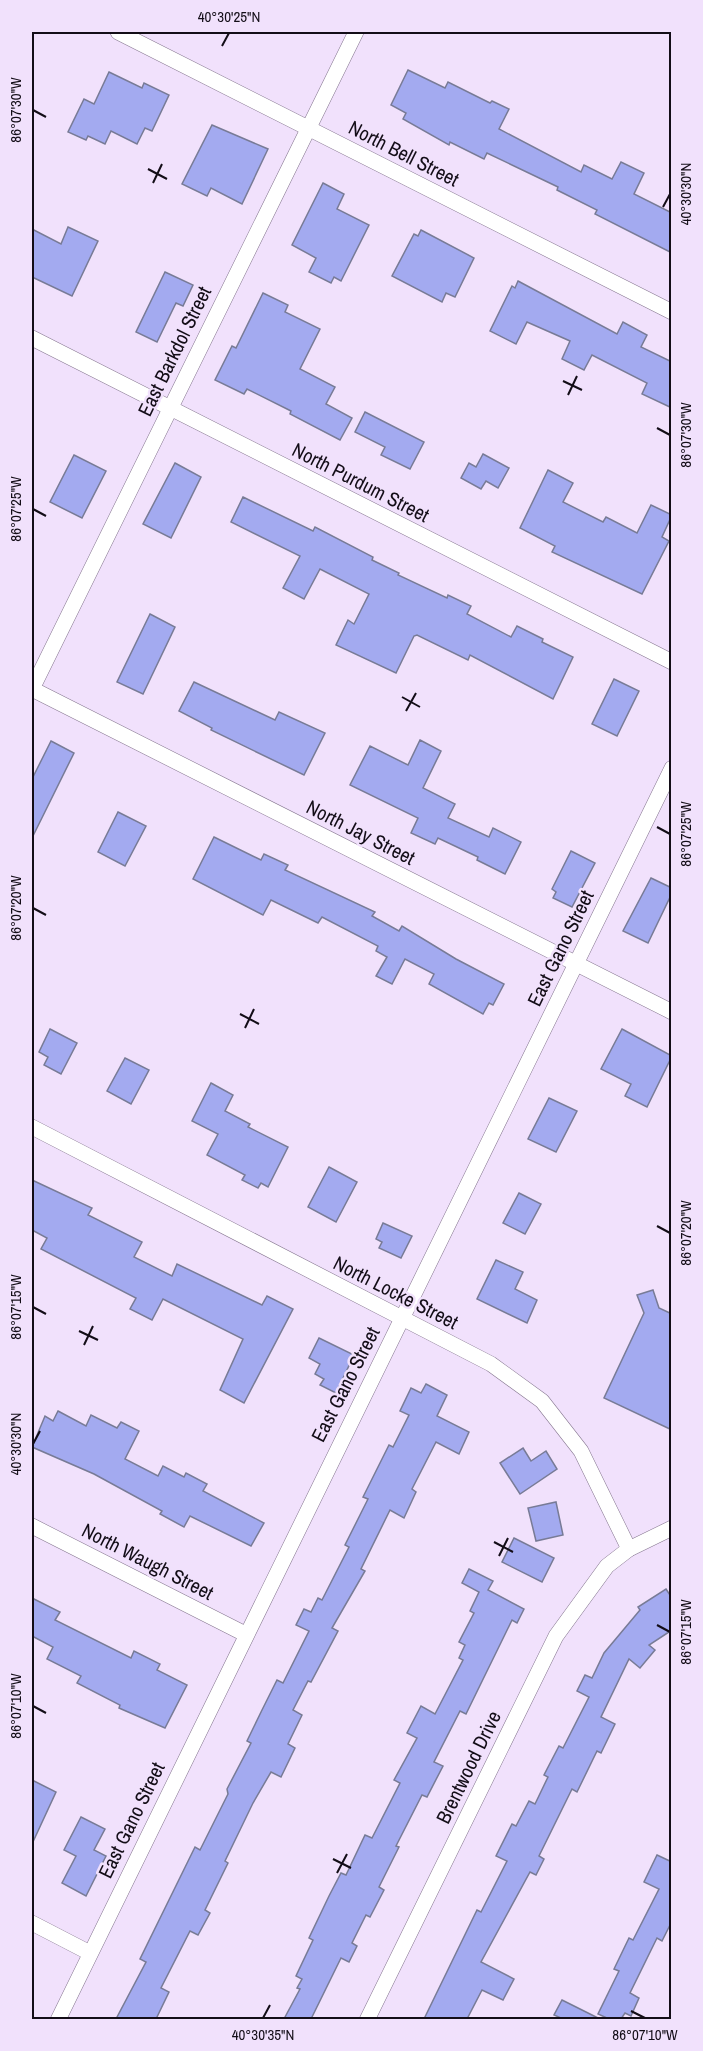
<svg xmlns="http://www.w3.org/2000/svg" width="703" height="2051" font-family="'Archivo Narrow',sans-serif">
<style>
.building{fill:#a3aaf0;stroke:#787b96;stroke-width:1.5}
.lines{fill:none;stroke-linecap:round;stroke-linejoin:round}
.street-casing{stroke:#85768f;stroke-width:16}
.street{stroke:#fff;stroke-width:15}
.ticks{fill:none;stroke:#130d17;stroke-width:2}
.labels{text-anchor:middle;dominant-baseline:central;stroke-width:5;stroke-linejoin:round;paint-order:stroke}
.street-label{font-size:20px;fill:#130d17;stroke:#f1e1fc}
.neatline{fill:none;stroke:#130d17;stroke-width:2}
.ticks-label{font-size:15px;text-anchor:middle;fill:#130d17}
</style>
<rect width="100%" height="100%" fill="#f1e1fc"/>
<g class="building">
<polygon points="408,70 445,88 448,82 490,103 492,101 509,109 499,129 581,172 584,165 612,179 621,162 644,173 634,194 672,213 672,253 595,214 597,210 557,190 558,187 487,153 484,159 450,142 449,145 403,119 406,113 391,105"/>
<polygon points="109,72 142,88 144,83 169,95 152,131 145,128 137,144 111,131 105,144 88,136 86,140 68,132 84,99 94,104"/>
<polygon points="212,125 268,149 242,204 211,188 207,196 182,184"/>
<polygon points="323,183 344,194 337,209 369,225 341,281 334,277 331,283 309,272 316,258 292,245"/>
<polygon points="68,227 98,241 72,296 32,277 32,229 61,244"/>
<polygon points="421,230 474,258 455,297 446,293 442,302 392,276 414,234 418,236"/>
<polygon points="165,272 193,285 183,306 176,303 157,342 136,332"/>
<polygon points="518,281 617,334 623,322 647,335 641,347 672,362 672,408 642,394 647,383 592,355 584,370 562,359 570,341 527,322 516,344 490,331 512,286 515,288"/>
<polygon points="263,293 288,305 285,312 320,329 300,369 335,387 326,404 352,418 340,440 290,414 291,411 247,389 244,394 215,380 232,346 236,348"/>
<polygon points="365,412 424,442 410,469 381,455 385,447 355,432"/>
<polygon points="483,454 509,468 498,488 486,481 481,489 461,478 469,463 476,467"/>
<polygon points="74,455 106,471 82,518 50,502"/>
<polygon points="175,463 201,477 171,538 143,524"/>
<polygon points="548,470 573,483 563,502 603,522 606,517 637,533 651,505 672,515 662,537 669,541 642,594 552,552 555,546 520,528"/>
<polygon points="243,497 313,531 315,527 373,557 372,560 399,573 398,575 447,598 448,595 471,606 467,614 511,637 517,626 543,639 542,642 573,657 553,699 470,655 468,660 417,635 414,636 396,673 336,645 348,620 354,624 369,594 320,569 304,599 283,588 300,556 231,522"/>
<polygon points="150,614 175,627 143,694 117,682"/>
<polygon points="614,679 639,691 617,736 592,724"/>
<polygon points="194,682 275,720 279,712 325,733 304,775 211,730 212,728 179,711"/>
<polygon points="420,740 441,751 423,788 455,804 448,818 489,837 493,828 521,842 505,874 477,860 478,857 438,838 435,844 411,833 418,818 350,785 370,746 408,765"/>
<polygon points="51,741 74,753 32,838 32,779"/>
<polygon points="118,812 146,826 125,866 98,852"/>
<polygon points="214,837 261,860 264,854 288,865 285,870 375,912 372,916 399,931 402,926 456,959 504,984 493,1005 489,1003 483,1014 429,984 434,974 405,959 392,984 376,976 387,957 376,951 378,946 322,917 318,923 271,900 263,915 193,879"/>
<polygon points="571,851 595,863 572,907 553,898 556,892 552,889"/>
<polygon points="651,878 672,888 672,893 648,943 623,931"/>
<polygon points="50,1029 77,1043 61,1074 44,1065 48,1057 39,1052"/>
<polygon points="622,1029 672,1056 647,1107 625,1096 631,1084 601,1069"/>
<polygon points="125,1058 149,1070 131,1104 107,1091"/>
<polygon points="211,1083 233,1095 225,1111 250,1124 248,1127 288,1147 268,1187 261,1183 258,1188 242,1180 245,1175 207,1155 218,1134 192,1121"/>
<polygon points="549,1098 577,1111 556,1152 528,1139"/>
<polygon points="329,1167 357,1182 336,1222 308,1207"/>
<polygon points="32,1180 92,1208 88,1215 142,1242 134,1257 172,1276 177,1264 262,1305 267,1296 293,1309 244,1403 220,1390 243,1339 163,1299 152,1320 130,1309 136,1298 41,1249 47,1238 32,1230"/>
<polygon points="519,1193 541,1204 525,1234 503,1223"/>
<polygon points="383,1223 412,1236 401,1258 379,1248 382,1242 376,1239"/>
<polygon points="496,1260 523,1272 515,1289 537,1300 527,1323 477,1299"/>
<polygon points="653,1290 659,1308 672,1314 672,1430 604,1398 644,1313 637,1295"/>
<polygon points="319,1338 354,1355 336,1393 320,1385 324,1379 315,1374 320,1364 309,1358"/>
<polygon points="426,1384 447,1395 437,1416 469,1432 459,1454 436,1442 412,1489 416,1492 404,1518 390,1510 361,1569 365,1571 332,1628 338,1631 311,1682 308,1681 293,1710 302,1715 288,1744 295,1748 281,1777 271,1772 253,1803 225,1861 228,1863 205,1910 210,1913 198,1935 190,1931 161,1988 169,1992 156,2019 116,2019 146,1962 140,1959 195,1847 200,1850 228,1794 227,1789 251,1743 247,1741 262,1710 277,1680 283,1683 309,1631 296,1625 304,1609 311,1612 318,1598 322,1600 349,1547 345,1545 368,1499 363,1497 389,1445 393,1447 409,1415 400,1411 411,1388 421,1393"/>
<polygon points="58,1411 86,1426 91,1415 117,1428 121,1422 139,1431 125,1459 158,1476 163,1466 184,1477 186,1473 207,1484 203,1491 264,1523 251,1546 190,1516 184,1527 160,1514 162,1511 94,1474 32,1447 45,1416 53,1421"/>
<polygon points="523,1448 531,1461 546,1451 557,1469 520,1494 500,1463"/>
<polygon points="556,1502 563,1535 536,1541 528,1508"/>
<polygon points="514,1538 554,1558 542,1582 502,1562"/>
<polygon points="469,1569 493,1581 488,1590 524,1609 517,1623 512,1620 466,1714 460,1711 434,1762 443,1766 427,1797 422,1795 396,1846 399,1847 379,1887 384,1890 370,1917 366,1915 352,1943 357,1946 349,1962 341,1958 311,2019 284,2019 300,1989 297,1988 302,1979 296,1976 313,1940 309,1938 329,1896 341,1873 346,1875 365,1835 372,1838 400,1783 394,1780 417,1738 407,1733 421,1706 435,1714 463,1660 459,1658 465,1645 459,1642 474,1613 470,1611 479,1592 462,1583"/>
<polygon points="666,1589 672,1598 672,1630 649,1645 655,1650 640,1668 629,1659 601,1717 615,1724 601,1753 597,1751 577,1792 572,1789 539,1856 544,1859 536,1875 530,1872 481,1962 514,1979 503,2000 482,1990 467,2019 424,2019 477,1910 481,1912 507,1861 496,1856 512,1824 516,1826 529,1801 535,1804 548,1777 544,1775 559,1746 563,1748 589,1697 577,1691 585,1675 592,1678 604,1653 640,1610 638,1607"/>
<polygon points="32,1598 60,1612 55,1620 131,1658 134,1651 160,1664 157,1670 187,1685 165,1728 119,1708 120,1705 77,1683 81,1676 47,1659 53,1647 32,1636"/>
<polygon points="32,1780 56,1792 32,1844"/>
<polygon points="81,1817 105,1829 94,1850 106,1856 86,1896 62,1883 76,1856 64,1850"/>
<polygon points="657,1855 672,1862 672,1921 662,1941 657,1938 630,1993 639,1998 631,2016 625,2013 621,2019 609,2019 598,2014 619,1971 614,1969 629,1938 633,1940 659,1889 644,1882"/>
<polygon points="562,2000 600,2019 563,2019 554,2015"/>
</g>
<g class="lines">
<defs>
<g id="street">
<polyline points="118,32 672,312"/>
<polyline points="32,338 672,662"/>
<polyline points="32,689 356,32"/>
<polyline points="32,689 672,1012"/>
<polyline points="32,1127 491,1364 542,1401 581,1451 629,1549"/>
<polyline points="32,1526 245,1634"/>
<polyline points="32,1923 90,1953"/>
<polyline points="58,2020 672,768"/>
<polyline points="367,2020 556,1636 607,1566 629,1549 672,1528"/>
</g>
</defs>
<use href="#street" class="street-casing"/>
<use href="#street" class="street"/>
</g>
<path class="ticks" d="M 222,46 L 229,33M 33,110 L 46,117M 148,169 L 167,179M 153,183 L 162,164M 663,207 L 670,194M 563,381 L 582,390M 568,395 L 577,376M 657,428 L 670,435M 33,509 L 46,516M 402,697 L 420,707M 406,711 L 416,693M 657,827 L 670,834M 33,908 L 46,915M 240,1014 L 259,1024M 245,1028 L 254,1009M 657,1226 L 670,1233M 33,1307 L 46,1314M 79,1331 L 98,1340M 84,1345 L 93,1326M 33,1444 L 40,1431M 494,1542 L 513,1552M 499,1556 L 508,1538M 657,1625 L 670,1632M 33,1706 L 46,1713M 333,1859 L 351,1868M 337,1873 L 347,1854M 631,2011 L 645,2018M 263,2018 L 270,2005"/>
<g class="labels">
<g class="street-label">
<text transform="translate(404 153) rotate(27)">North Bell Street</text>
<text transform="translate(174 351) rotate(-64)">East Barkdol Street</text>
<text transform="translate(361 482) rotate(27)">North Purdum Street</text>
<text transform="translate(361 832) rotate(27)">North Jay Street</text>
<text transform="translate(560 948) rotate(-64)">East Gano Street</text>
<text transform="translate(396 1292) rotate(27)">North Locke Street</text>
<text transform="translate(345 1384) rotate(-63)">East Gano Street</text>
<text transform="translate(148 1561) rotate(27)">North Waugh Street</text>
<text transform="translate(468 1767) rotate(-64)">Brentwood Drive</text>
<text transform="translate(131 1820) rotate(-64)">East Gano Street</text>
</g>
</g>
<rect width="703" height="2051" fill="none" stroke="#f1e1fc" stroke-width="66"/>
<rect x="33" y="33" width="637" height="1985" class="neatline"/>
<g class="ticks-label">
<text x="229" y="22">40°30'25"N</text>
<text transform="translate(16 110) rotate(-90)" y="5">86°07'30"W</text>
<text transform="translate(686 194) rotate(-90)" y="5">40°30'30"N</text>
<text transform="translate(686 435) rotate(-90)" y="5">86°07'30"W</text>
<text transform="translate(16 509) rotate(-90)" y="5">86°07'25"W</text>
<text transform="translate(686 834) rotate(-90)" y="5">86°07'25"W</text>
<text transform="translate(16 908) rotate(-90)" y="5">86°07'20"W</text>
<text transform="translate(686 1233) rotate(-90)" y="5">86°07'20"W</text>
<text transform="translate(16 1307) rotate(-90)" y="5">86°07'15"W</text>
<text transform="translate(16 1444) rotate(-90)" y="5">40°30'30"N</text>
<text transform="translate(686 1632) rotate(-90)" y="5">86°07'15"W</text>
<text transform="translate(16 1706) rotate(-90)" y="5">86°07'10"W</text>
<text x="263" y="2040">40°30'35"N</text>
<text x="645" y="2040">86°07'10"W</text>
</g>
</svg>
